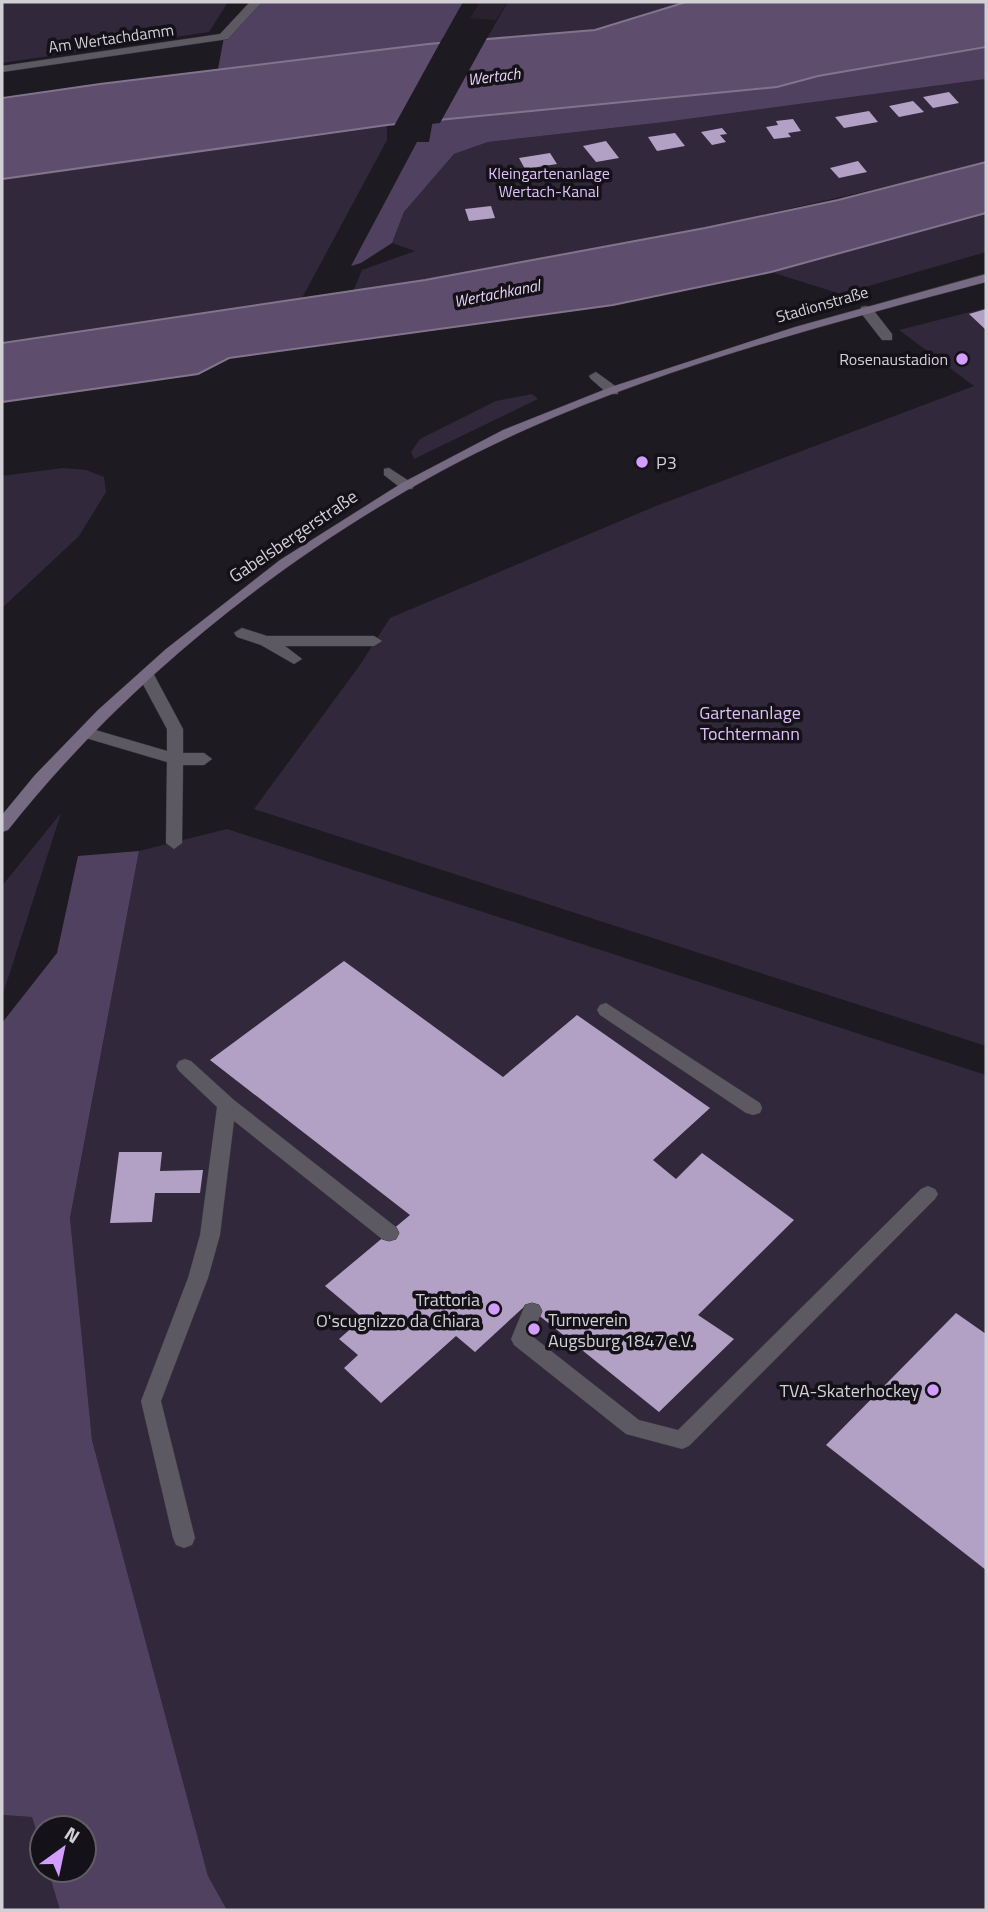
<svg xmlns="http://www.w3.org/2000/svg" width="988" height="1912" font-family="'Titillium Web',sans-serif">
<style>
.built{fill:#29222e}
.green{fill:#32283b}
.forest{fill:#514160}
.water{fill:#5e4d6d;stroke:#81748c;stroke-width:2}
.pier{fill:#1e1a21}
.building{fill:#b3a0c5}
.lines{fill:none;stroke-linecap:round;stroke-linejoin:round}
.lane-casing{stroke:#38363b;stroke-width:1}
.street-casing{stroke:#38363b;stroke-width:1}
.secondary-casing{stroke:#38363b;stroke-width:1}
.lane{fill:#5d5962;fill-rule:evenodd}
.street{fill:#5d5962;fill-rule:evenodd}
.secondary{fill:#776a83;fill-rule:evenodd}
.poi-dot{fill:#d29dfd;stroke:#151118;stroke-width:2.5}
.labels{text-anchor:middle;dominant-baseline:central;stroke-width:7;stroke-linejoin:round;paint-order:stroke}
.far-street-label{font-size:16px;fill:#d2d0d5;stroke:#151118}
.far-water-label{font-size:16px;font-style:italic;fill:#e6d4f7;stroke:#151118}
.far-park-label{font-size:16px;fill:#dfc1fa;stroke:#151118}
.far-poi-label{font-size:16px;fill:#d2d0d5;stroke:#151118;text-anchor:end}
.poi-label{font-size:18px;fill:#d2d0d5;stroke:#151118;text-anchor:start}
.street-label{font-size:18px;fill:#d2d0d5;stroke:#151118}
.park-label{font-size:18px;fill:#dfc1fa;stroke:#151118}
</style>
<rect width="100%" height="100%" fill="#1e1a21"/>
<polygon class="built" points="480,2 508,2 496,20 470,18"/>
<g class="green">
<polygon points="2,2 228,2 209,32 2,63"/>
<polygon points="508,2 686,2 595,30 486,40"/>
<path d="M 986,79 L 986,162 C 777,215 566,258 353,292 L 362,270 L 415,251 L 392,243 L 404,212 L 454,154 L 488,142 L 665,122 Z"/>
<polygon points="387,125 387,140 302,298 2,343 2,179"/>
<polygon points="986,213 986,252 841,294 771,272"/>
<polygon points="986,308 986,1046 254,809 360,665 390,618 656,506 974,386 899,330"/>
<polygon points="532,394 538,399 414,459 411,452 420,439 496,401"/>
<polygon points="63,468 86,470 104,477 106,492 79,536 2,608 2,476"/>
<polygon points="61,813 2,997 2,886"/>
<polygon points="227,829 986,1075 986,1910 227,1910 208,1876 92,1440 70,1218 139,851"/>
<polygon points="2,1815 32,1817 42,1850 42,1870 48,1870 60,1910 2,1910"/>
</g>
<g class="forest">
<polygon points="257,2 463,2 440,43 218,69 224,37"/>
<polygon points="986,47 986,79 665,122 488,142 454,154 404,212 392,243 361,263 351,266 417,142 429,142 433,120 777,87 818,76"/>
<polygon points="139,851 70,1218 92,1440 208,1876 227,1910 60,1910 48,1870 84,1870 84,1828 42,1828 42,1850 32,1817 2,1815 2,1023 57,953 78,856"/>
</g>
<g class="water">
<polygon points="686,2 986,2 986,47 818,76 777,87 387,125 2,179 2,98 100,84 428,44 595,30"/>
<polygon points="986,162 986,213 771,272 613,305 229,358 198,374 2,402 2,343 425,280 705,228 838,200"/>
</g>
<polygon class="pier" points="488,36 440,123 393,128 442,39"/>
<g class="building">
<polygon points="949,92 959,103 933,108 923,97"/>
<polygon points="913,101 924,112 899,117 889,106"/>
<polygon points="869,111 878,122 844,128 835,117"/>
<polygon points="793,119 801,131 788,133 791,137 774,139 766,127 778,125 776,121"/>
<polygon points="722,128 727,134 720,135 726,142 712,145 701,132"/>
<polygon points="675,133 685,146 657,151 648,137"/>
<polygon points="606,141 619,158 596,162 583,146"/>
<polygon points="550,153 557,164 525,169 519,158"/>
<polygon points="858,161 867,172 839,178 830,168"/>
<polygon points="491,206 495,218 469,221 465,209"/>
<polygon points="986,309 986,330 969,314"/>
<polygon points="344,961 503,1077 577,1015 710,1108 653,1160 676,1179 702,1153 794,1220 698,1315 734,1339 659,1412 526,1305 475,1352 456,1336 381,1403 344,1368 358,1355 339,1339 363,1318 325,1286 410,1215 210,1060"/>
<polygon points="119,1152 162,1152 160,1171 203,1170 200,1193 155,1193 152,1222 110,1223"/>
<polygon points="956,1313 986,1334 986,1570 826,1445"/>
</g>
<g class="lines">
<defs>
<g id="lane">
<polygon points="866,306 871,307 892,334 892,340 882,340 861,313 861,307"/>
<polygon points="596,372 618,388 618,394 608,394 591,379 589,376"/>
<polygon points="389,468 412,483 414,486 412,489 402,489 384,475 384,469"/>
<polygon points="242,628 267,636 374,636 382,641 374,646 285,646 302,659 294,664 261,645 237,637 234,633"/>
<polygon points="146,670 152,671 183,729 183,753 204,753 212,759 204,765 183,765 182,843 174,849 166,843 167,762 79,736 77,732 85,727 167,751 167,729 138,675"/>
<polygon points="606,1003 760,1103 762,1108 760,1113 753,1115 746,1113 600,1015 597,1010 600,1005"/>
<polygon points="185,1059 191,1061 234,1100 396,1227 399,1233 396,1239 389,1241 382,1239 234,1121 220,1235 208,1278 161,1401 195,1538 192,1545 184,1548 176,1545 173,1538 141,1401 188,1278 200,1235 217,1107 179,1071 176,1066 179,1061"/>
<polygon points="928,1186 935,1189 938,1194 935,1199 689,1446 682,1449 626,1434 514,1345 511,1339 525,1305 532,1303 539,1305 542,1311 532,1336 639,1420 678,1430 921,1189"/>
</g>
<polygon id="street" points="250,2 262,2 228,39 2,72 2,66 220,34"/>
<path id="secondary" d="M 986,274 L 986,282 C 832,323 673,364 527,429 C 332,516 140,663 8,830 L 2,832 L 2,815 L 35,775 L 98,710 L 166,649 L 280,560 L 402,483 L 503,430 L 611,387 L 795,327 Z"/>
</defs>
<use href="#lane" class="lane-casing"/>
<use href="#street" class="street-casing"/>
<use href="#secondary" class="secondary-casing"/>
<use href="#lane" class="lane"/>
<use href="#street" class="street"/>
<use href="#secondary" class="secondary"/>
</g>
<g class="poi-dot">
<circle cx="962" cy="359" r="7"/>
<circle cx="642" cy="462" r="7"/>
<circle cx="494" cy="1309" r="7"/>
<circle cx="534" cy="1329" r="7"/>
<circle cx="933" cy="1390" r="7"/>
</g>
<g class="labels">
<g class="far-street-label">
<text transform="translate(111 38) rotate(-8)">Am Wertachdamm</text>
<text transform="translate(822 304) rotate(-16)">Stadionstraße</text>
</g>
<g class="far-water-label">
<text transform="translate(494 76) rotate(-7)">Wertach</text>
<text transform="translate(497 293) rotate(-11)">Wertachkanal</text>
</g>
<g class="far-park-label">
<text x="549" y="173">Kleingartenanlage<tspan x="549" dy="18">Wertach-Kanal</tspan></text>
</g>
<g class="far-poi-label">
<text x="948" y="359">Rosenaustadion</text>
</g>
<g class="poi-label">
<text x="656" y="462">P3</text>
<text x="480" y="1299" text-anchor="end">Trattoria<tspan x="480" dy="21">O'scugnizzo da Chiara</tspan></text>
<text x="548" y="1319">Turnverein<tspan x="548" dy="21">Augsburg 1847 e.V.</tspan></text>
<text x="919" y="1390" text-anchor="end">TVA-Skaterhockey</text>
</g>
<g class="street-label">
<text transform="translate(293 536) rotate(-34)">Gabelsbergerstraße</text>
</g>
<g class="park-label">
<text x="750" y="712">Gartenanlage<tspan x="750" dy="21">Tochtermann</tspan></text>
</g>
</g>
<rect width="988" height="1912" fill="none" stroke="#d2d0d5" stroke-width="7"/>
<g transform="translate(63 1849) rotate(33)"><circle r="33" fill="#151118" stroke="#615d64" stroke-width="2"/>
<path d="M0-5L12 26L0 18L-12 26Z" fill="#d29dfd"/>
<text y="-10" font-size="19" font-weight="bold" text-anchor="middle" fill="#d2d0d5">N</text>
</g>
</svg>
